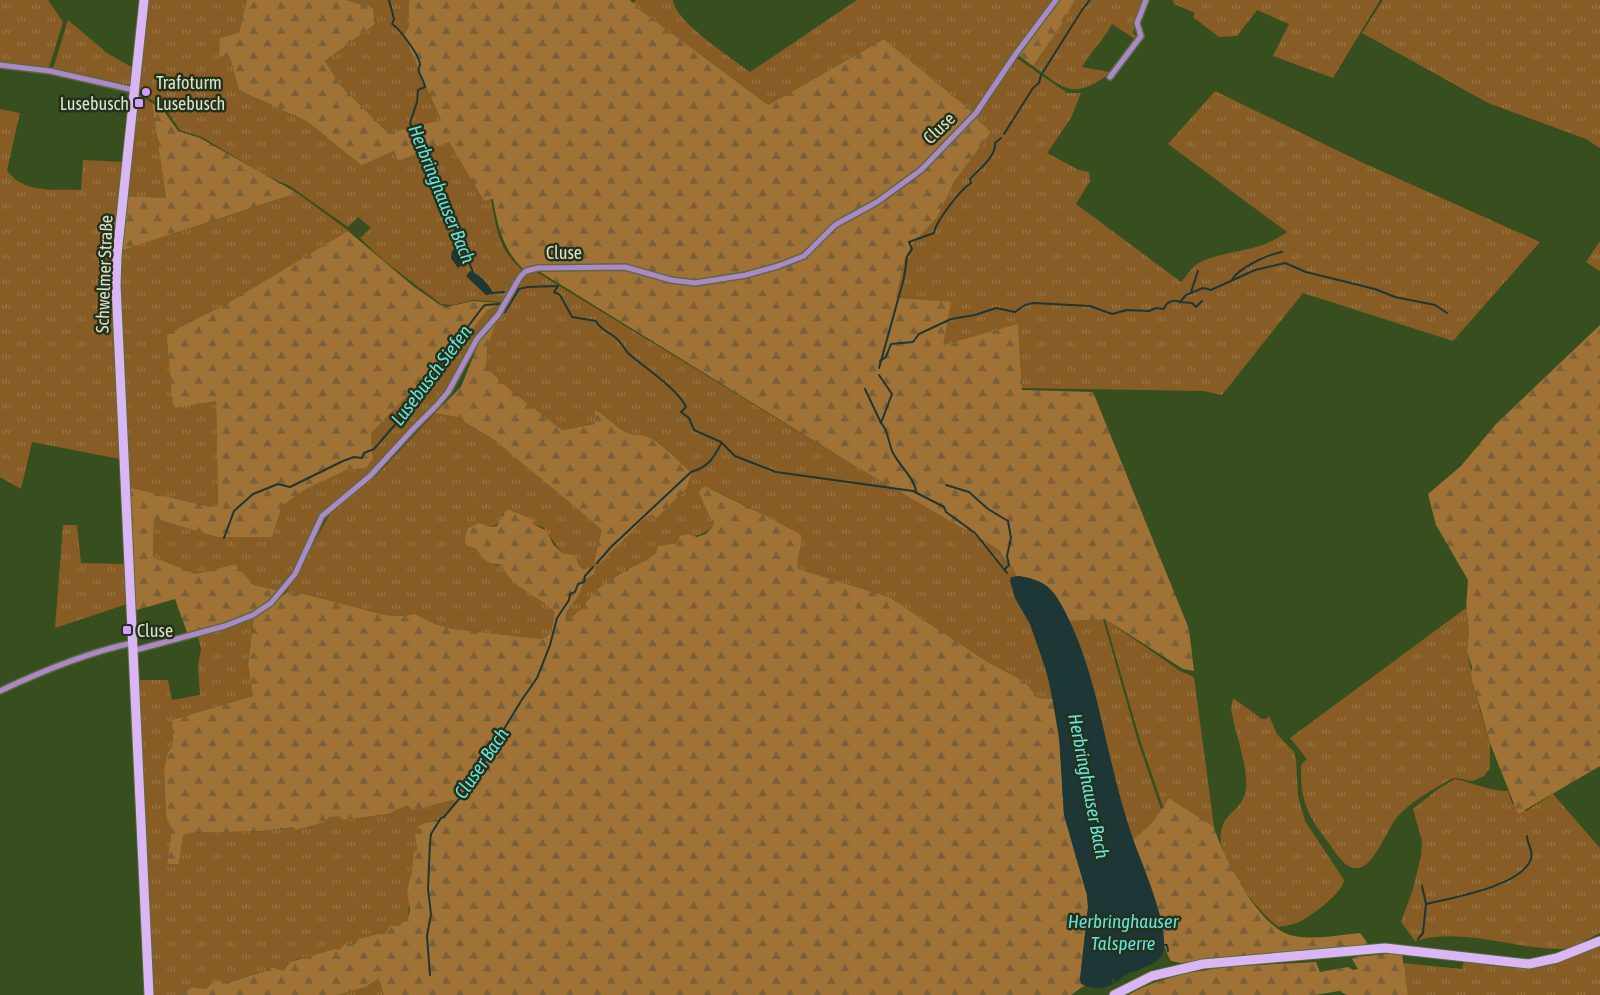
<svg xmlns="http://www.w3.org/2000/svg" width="1600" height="995" font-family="'Asap Condensed',sans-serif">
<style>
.grass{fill:url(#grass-tufts)}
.forest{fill:url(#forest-firs)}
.water{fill:#1d3736}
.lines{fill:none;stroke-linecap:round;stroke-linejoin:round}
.stream{stroke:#1d3736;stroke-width:2}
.street-casing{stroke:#576c40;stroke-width:8}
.secondary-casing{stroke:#576c40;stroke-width:11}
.street{stroke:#ad87c7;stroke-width:5}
.secondary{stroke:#dab7f4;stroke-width:9}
.poi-dot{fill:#d49cfb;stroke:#26301b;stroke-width:2}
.labels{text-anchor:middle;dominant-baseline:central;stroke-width:5;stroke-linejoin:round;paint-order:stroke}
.poi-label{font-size:18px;fill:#d6e5ca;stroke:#26301b;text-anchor:start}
.street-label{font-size:18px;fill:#d6e5ca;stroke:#26301b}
.water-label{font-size:19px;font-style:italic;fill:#61e5de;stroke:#26301b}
</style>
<defs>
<pattern id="grass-tufts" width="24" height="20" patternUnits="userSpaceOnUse" patternTransform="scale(1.25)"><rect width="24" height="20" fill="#885d25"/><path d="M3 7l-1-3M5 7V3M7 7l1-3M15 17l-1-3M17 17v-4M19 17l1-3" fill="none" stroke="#987443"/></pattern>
<pattern id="forest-firs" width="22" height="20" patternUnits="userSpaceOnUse" patternTransform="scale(1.25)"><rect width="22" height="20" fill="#a17235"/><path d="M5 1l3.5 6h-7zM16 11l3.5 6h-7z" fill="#7a6038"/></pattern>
</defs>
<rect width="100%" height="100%" fill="#374e1e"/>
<g class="grass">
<polygon points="0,0 48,0 63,22 49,67 46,69 0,63"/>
<path d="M 147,0 L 247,0 L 239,33 L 230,58 L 239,90 L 308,122 L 360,164 L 394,151 L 398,161 L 449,142 L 484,201 L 491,199 C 497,231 498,249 523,271 L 503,302 L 473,300 L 453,305 L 441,304 L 383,260 L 360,238 L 371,228 L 358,217 L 348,227 L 290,186 L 261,173 L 202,137 L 180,130 L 166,109 L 138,91 Z"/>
<polygon points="346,0 409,0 409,25 404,36 441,120 388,133 341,86 325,61 375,24 373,8"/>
<path d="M 636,0 L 673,0 C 675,22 732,58 750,72 L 857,0 L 1054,0 L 974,113 L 884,39 L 768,105 L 639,9 L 632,3 Z"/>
<path d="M 1075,0 L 1144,0 L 1137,16 L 1133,33 L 1137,37 L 1135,39 L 1112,24 C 1104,40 1091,51 1082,67 L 1109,72 L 1108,75 C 1071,100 1066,89 1033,66 L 1062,24 Z"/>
<polygon points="1173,0 1380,0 1333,78 1273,56 1289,24 1257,10 1237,36 1219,37 1193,17 1195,13 1174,4"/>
<polygon points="1383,0 1600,0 1600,148 1586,139 1488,103 1362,33"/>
<polygon points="68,20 107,53 133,68 132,88 53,69"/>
<path d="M 1015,57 L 1067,93 L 1081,93 L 1071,118 L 1047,153 L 1079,170 L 1089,172 L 1090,181 L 1076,204 L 1181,282 C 1187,275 1194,264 1203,261 C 1234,248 1258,253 1287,232 L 1168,144 L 1215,91 L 1359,161 L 1540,242 L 1453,341 L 1303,293 L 1222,395 L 1204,391 L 1022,388 L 1018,325 L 943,345 L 895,298 L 905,257 L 916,240 L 937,218 L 954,182 L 991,132 L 976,118 Z"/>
<polygon points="137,94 152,103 166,198 126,196"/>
<path d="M 0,109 L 20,113 L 7,170 C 22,194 56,189 81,190 L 83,160 L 124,162 L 113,284 L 120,459 L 32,442 L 21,489 L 0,477 Z"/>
<polygon points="297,193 349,231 230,302 167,334 216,401 218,506 210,507 128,487 119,319 120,251"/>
<polygon points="1600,241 1600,271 1586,262"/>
<path d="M 533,270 L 855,466 L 998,549 L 1017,576 L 1014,577 L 1015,598 L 1030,624 L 1042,656 L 1053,699 L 1038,698 L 1025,682 L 986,661 L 889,597 L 798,569 L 796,558 L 801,543 C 775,518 743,504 710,489 L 705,507 L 714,520 L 713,526 C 700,537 698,536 681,536 L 677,543 L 659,546 L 656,553 L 647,560 L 628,569 L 597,589 L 581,609 L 566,622 C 567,605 580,584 594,573 L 579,566 L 575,555 L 562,553 L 543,527 L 532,524 L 533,519 L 511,511 L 503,514 L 500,523 L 490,527 L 477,549 L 496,565 L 502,565 C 511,588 540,596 556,612 L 551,633 L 542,639 L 453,629 L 435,624 L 415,614 L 399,616 L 385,615 L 304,594 L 286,593 L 331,512 L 376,476 L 435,413 L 456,417 L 493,439 L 603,530 L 594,562 L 601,562 C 608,554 616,547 625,539 C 634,532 638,522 648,516 L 657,518 L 686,489 L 692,473 C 677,461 666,446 650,437 C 644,434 636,437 630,435 C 617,430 608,416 595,410 L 595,424 L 562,430 L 509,389 L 486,367 C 486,361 486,354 487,348 C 490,326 512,279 533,270 Z"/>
<polygon points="500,303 503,303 499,311 485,327 451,392 362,481 321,514 294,572 281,591 254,585 235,564 196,574 153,557 154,517 217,537 272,537 282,506 306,489 346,469 366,468 373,459 371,433 407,396 422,393 442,375 457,346 476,331 475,326 488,310"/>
<polygon points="63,525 77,525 81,563 125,564 127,604 55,628"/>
<path d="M 1466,608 L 1469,629 L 1467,652 L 1480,710 L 1490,743 L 1490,768 L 1484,776 L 1472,781 L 1456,778 L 1451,779 C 1432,790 1405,804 1393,823 C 1386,834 1373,865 1359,868 C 1345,871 1335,851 1328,842 C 1307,815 1300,799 1301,765 L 1307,759 L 1290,738 Z"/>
<path d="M 254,617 L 248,664 L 253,696 L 172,720 L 173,745 L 167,754 L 164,769 L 166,815 L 170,826 L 171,836 L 167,864 L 179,863 L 183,834 L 189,833 L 262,831 L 294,827 L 296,829 L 325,822 L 329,817 L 339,815 L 343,820 L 388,814 L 407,804 L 425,807 L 455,800 C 453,813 437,823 425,823 L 415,835 L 417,850 L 413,853 L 408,917 L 399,927 L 385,934 L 378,934 L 358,939 C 352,953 305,954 291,962 C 288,963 285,968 283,971 L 273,967 L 266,971 L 226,983 L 215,980 L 206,989 L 192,987 L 180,995 L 153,995 L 136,680 L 168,680 L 172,700 L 200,695 L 198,666 L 201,649 L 198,637 Z"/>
<path d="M 1103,619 L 1138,742 L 1161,809 L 1151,824 L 1133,840 C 1109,767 1098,692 1069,621 Z"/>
<polygon points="1105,619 1180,671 1194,677 1214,827 1169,798 1163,807 1141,743"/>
<path d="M 1233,698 L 1262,719 L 1266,719 L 1269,716 L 1277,734 L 1294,752 L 1296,759 L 1298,796 L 1305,821 L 1344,880 C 1343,893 1310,917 1297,923 C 1291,925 1284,926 1278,927 C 1256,909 1212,857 1222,827 C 1228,810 1244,809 1246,788 C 1248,765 1235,733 1231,709 Z"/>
<path d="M 1455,779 C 1474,783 1488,791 1508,791 L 1512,803 L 1526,811 L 1553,794 L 1600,848 L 1600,933 C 1589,938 1572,950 1561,949 C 1513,949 1463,927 1415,941 L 1401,922 L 1413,889 L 1421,856 L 1422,841 L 1413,809 L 1438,789 Z"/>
<path d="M 1600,946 L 1600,995 L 1408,995 L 1402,963 L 1462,969 L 1464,961 C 1489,964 1516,971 1541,967 C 1562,963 1581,953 1600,946 Z"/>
<polygon points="378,979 380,982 384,995 337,995 366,987"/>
</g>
<g class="forest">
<path d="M 247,0 L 346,0 L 373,8 L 375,24 L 325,61 L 341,86 L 388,133 L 441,120 L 404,36 L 409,25 L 409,0 L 630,0 L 639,9 L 768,105 L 884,39 L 975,114 L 976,118 L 991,132 L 954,182 L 937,218 L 916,240 L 905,257 L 896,298 L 951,302 L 943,345 L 1018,324 L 1022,390 L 1093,392 L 1189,629 L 1194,671 L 1183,669 L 1105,619 L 1069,621 C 1057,595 1047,579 1017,576 L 998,549 L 855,466 L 532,267 L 524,270 C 503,249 498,228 493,199 L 484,201 L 449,142 L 398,161 L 394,151 L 361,165 L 308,122 L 239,90 L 230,58 L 219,56 L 220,38 L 239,33 Z"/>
<polygon points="1059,0 1075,0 1062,24 1033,66 1018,55"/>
<polygon points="152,103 163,110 178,131 200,138 297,193 120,251 126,196 166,198"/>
<polygon points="348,231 413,286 440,305 447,307 473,301 500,303 488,310 475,326 476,331 457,346 442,375 422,393 407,396 371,433 373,459 366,468 346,470 306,489 282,506 272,537 217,537 154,518 153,557 196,574 235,564 254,585 281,591 253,614 188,635 175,599 133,611 128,487 210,507 218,506 216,401 173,408 167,334 230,302"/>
<path d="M 496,322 L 487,348 L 486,367 L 509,389 L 562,430 L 595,424 L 595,410 C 608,416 617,430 630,434 C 635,436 641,434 646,436 C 657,438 681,464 692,473 L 686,489 L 657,518 L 648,516 C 638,522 634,532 625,539 C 616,547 608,554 601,563 L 594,562 L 602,530 L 592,521 L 493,439 L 456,417 L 435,413 L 461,387 L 481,337 Z"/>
<polygon points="1600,325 1600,766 1518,814 1490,743 1471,675 1472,667 1467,652 1469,629 1466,608 1468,580 1436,525 1428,494 1461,466 1496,424"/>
<path d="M 706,487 L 760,513 L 801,535 C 802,548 796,556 798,569 L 889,597 L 986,661 L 1025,682 L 1038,698 L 1053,699 L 1060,746 L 1064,815 L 1087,895 L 1088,907 L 1080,979 L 1085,985 L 1071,995 L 384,995 L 380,982 L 378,979 L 366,987 L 337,995 L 180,995 L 192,987 L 206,989 L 215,980 L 227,983 L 266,971 L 273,967 L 283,971 L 290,962 L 335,949 L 339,950 L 346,943 L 355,944 L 358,939 L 378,934 L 385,934 L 390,926 L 399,926 L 408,917 L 410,910 L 407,891 L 412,871 L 413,853 L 417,850 L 415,835 L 417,827 L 425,823 L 439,821 L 454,805 L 454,800 L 413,810 L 407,805 L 388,814 L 343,820 L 339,816 L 329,817 L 325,822 L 295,830 L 294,827 L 262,831 L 189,833 L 183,835 L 179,864 L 167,864 L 171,836 L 170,826 L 166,816 L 164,769 L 167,754 L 173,745 L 172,720 L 253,696 L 248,664 L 254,617 L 286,593 L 304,594 L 385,615 L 399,616 L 415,614 L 435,624 L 453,629 L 542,639 L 551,633 L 555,612 C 539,595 511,589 502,565 L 490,563 L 482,558 L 477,549 L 466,545 L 465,538 L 468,528 L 479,523 L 490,527 L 497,526 L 507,509 L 533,519 L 533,524 L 547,531 L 553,544 L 562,553 L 575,555 L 579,566 L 584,569 L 592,568 L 595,573 C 579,584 585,583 578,596 C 572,606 565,609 566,622 L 581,609 L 597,589 L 628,569 L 647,560 L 656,553 L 658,546 L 677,543 L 680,536 L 688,534 L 697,537 L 706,534 L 713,526 L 714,520 L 710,518 L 699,492 L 702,488 Z"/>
<path d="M 1169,798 L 1214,827 C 1223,857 1260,931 1294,936 C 1316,940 1339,935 1360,933 L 1369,945 L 1181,963 L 1171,961 C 1162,947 1163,930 1159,913 C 1152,888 1142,864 1133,840 L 1151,824 Z"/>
<path d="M 1396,953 L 1402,954 L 1408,995 L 1347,995 L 1339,991 L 1315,995 L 1128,995 C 1184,963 1254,966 1316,962 L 1320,972 L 1348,967 L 1353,970 L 1358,969 L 1352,959 L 1355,957 Z"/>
</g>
<g class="water">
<polygon points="459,247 467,261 458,268 451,258 452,251"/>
<path d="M 470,271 C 478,273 491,286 493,294 L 486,295 L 466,276 Z"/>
<path d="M 1019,576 C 1040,580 1050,584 1061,604 C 1101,676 1105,762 1133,839 C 1142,865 1170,926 1163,952 C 1160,965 1137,969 1126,975 C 1121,977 1118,981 1114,984 L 1115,979 L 1112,979 L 1113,984 C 1098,990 1095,989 1081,984 L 1080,979 L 1088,907 L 1087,895 L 1064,815 L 1059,736 L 1048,676 L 1030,624 L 1015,598 L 1010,581 L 1011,577 Z"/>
</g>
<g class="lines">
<g class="stream">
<path d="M 389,0 L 394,19 L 392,24 C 400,29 419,55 420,64 C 420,66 418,69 419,72 C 421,78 424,80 425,87 L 418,90 L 417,102 L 410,123 L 473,272"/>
<polyline points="1043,72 1082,10 1090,0"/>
<polyline points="1004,134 1033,88 1039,83 1041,75"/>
<path d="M 1232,280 C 1238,268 1269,254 1282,252"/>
<path d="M 514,290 L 528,287 L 558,286 L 554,292 L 560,295 L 572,317 L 596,321 C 601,331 610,332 617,339 C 622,343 624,349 629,354 C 644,367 679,390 686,407 L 681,412 L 689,418 L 694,430 L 721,442 L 735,456 L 776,472 L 913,491 L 944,507 L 946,512 L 975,533 L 1007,573"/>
<polyline points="1191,292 1198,271"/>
<polyline points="492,293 504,292"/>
<polyline points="1180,302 1192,303 1196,307 1202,301"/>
<polyline points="505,312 519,289"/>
<path d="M 880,361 L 886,357 L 891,344 L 913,342 L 919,334 L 951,319 L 975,315 L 996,308 L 1015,312 L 1025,305 L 1033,303 L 1090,306 L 1112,314 L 1127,310 L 1149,311 L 1156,308 L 1164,309 C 1166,302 1173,299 1180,302 L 1186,295 L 1203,288 L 1211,290 L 1255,270 L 1285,263 L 1306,272 L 1375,289 L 1395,297 L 1435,305 L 1447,313"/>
<path d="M 879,368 L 904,278 L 907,257 L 912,249 L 909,242 L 934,233 C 936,221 960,190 971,183 L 970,179 C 979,169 996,157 995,143 L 1001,138"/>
<path d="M 879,375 L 892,394 L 881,423 C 889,431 888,443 893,453 C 899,465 915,479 916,491"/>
<polyline points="865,389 881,423"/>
<polyline points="946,485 969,492 988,509 1008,521 1011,538 1007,556 1009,565 1005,569"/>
<polyline points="224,538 234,511 253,494 278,484 290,487 343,461 354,457 362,458 364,453 374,449 431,383 444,358 482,308 485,305 499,304"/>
<path d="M 597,563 L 611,547 L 691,472 C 708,467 713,459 721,444"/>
<polyline points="1422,886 1426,904"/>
<path d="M 1418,939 L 1423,933 L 1426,904 C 1451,898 1522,886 1531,859 C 1534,851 1527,844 1527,836"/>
<polyline points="1164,945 1167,945 1168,951"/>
<polyline points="430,975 427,936 431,914 428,889 430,843 431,834 441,818 444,817 469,787 521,701 537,678 550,645 557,618 569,600 570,594 575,592 578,584 584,582 585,576 593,567"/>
</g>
<defs>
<g id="street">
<polyline points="0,65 50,71 134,90"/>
<polyline points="1110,77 1141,36 1137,23 1146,0"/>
<polyline points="132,651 225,626 253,615 271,603 295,574 322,516 370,476 414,428 437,405 448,392 477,339 498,315 520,277 526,271 538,268 625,267 671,280 695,283 746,275 778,266 804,256 835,225 877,202 921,170 976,113 1015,55 1056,0"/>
<path d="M 0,691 C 42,671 86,653 132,643"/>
</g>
<g id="secondary">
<polyline points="144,0 117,255 116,285 149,995"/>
<polyline points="1114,995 1152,976 1203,964 1385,948 1529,964 1557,958 1600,941"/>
</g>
</defs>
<use href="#street" class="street-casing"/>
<use href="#secondary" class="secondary-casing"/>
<use href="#street" class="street"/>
<use href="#secondary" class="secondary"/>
</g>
<g class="poi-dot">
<circle cx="146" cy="92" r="5"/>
<rect x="134" y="98" width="10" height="10" rx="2.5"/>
<rect x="122" y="625" width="10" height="10" rx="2.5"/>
</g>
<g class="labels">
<g class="poi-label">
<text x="156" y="82">Trafoturm<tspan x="156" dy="21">Lusebusch</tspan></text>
<text x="129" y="103" text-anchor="end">Lusebusch</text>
<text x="137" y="630">Cluse</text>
</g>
<g class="street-label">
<text transform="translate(939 128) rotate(-44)">Cluse</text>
<text x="564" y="252">Cluse</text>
<text transform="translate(104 274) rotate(-88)">Schwelmer Straße</text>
</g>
<g class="water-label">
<text transform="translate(442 194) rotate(68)">Herbringhauser Bach</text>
<text transform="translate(431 375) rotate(-53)">Lusebusch Siefen</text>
<text transform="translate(481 763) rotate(-56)">Cluser Bach</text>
<text transform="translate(1089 786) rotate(79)">Herbringhauser Bach</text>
<text x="1123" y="921">Herbringhauser<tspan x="1123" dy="22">Talsperre</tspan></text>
</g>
</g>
</svg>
